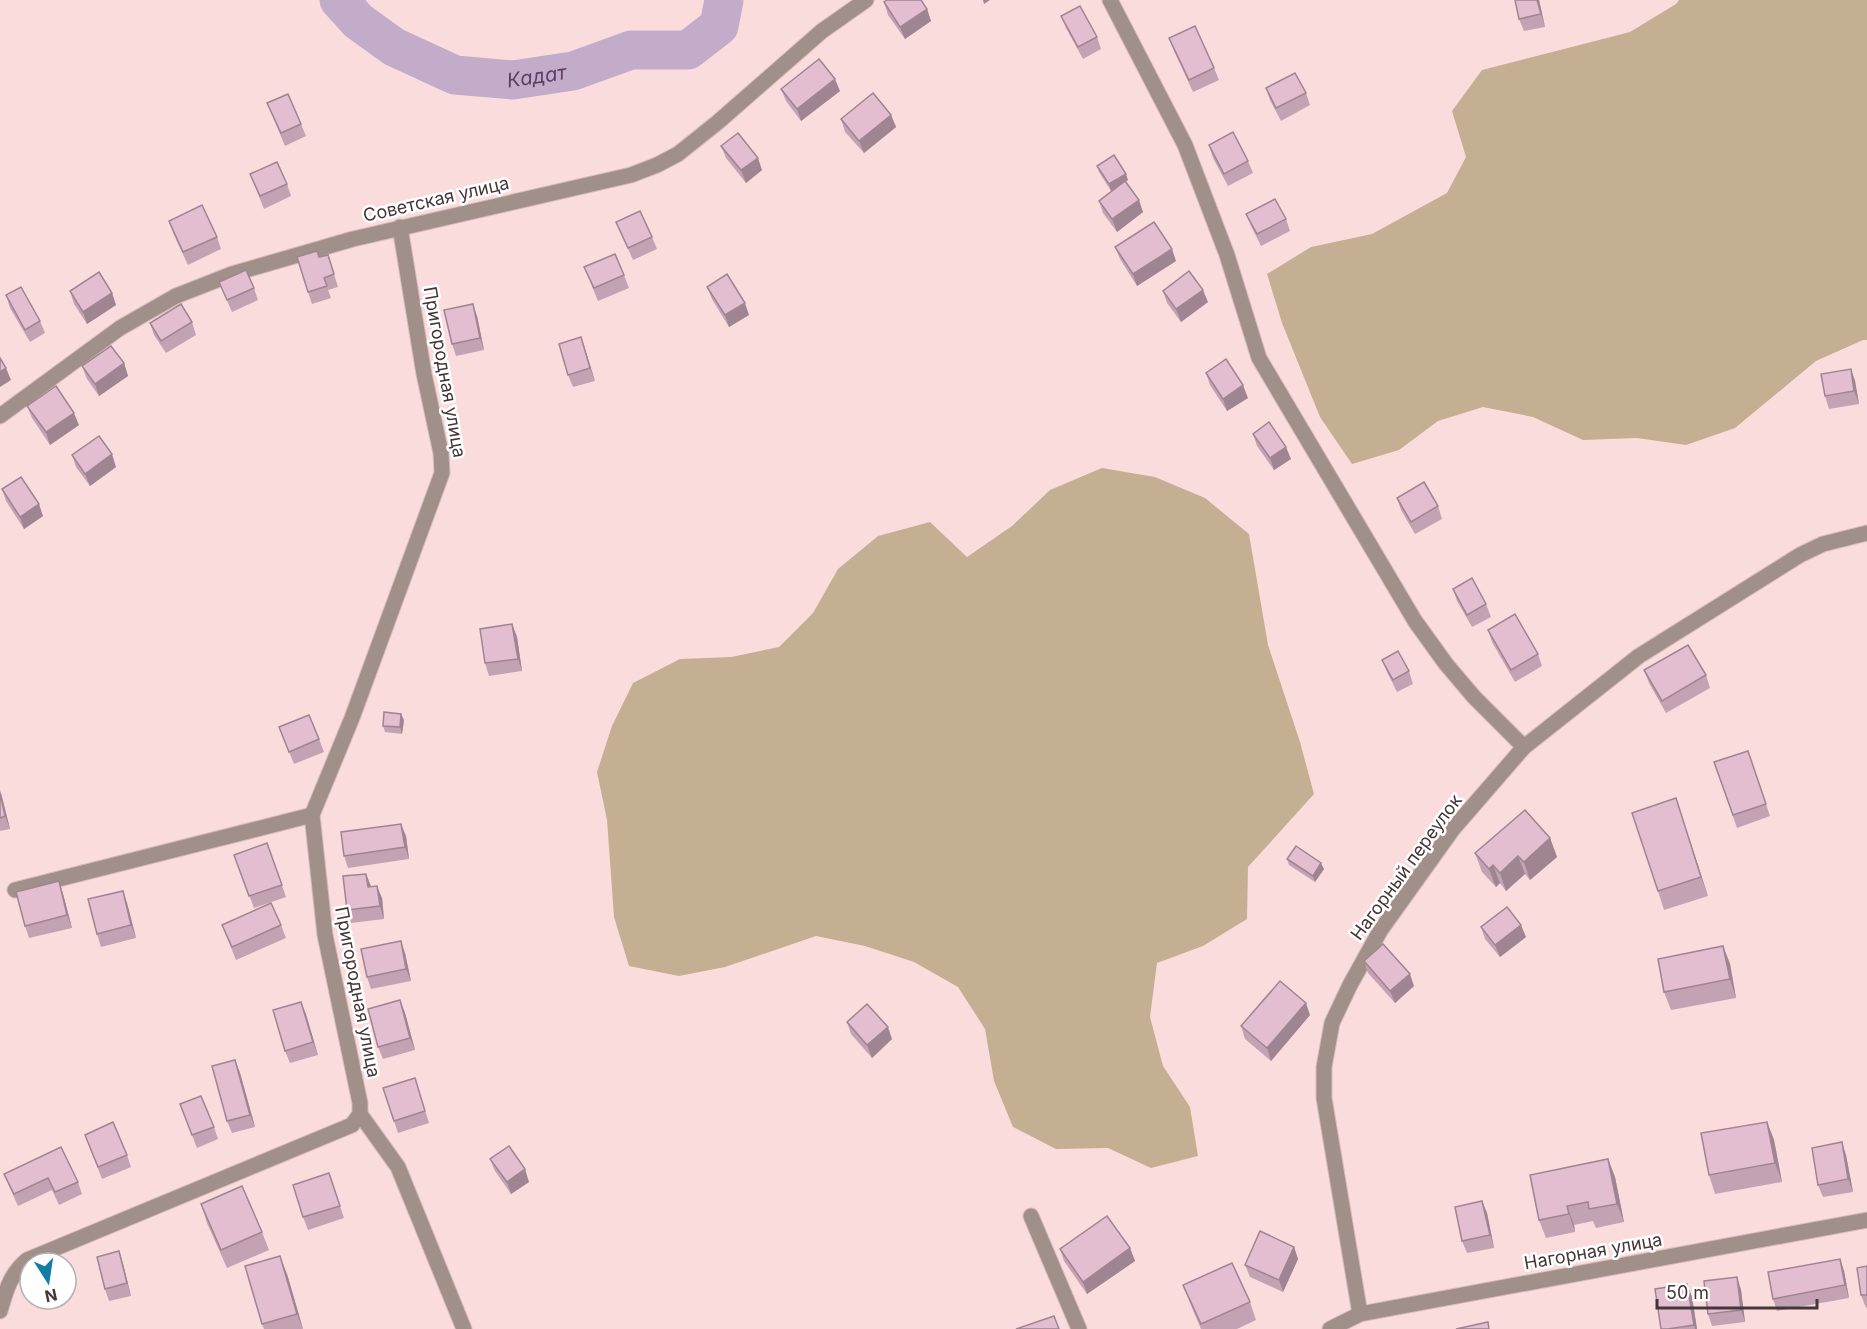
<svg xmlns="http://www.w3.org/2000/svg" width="1867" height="1329" font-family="Inter,sans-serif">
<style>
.green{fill:#c5af93}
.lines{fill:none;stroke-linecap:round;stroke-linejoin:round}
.river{stroke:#c3acca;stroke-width:39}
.minor-casing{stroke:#d7bbbc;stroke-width:17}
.minor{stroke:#a09089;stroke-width:15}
.wall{fill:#c3a3b3}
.shaded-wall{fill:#9f8492}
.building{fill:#e3bdd0;stroke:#9f8492;stroke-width:1.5}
.labels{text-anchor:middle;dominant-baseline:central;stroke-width:5;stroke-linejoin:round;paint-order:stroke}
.street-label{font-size:18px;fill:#453637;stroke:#fff}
.water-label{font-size:20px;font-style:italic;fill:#5e3d67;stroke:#fff}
</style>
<rect width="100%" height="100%" fill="#fbdcdd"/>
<g class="green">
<polygon points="1679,0 1867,0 1867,340 1863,340 1816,361 1735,428 1686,445 1637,438 1583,440 1533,417 1483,407 1438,421 1399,450 1352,464 1320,417 1282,323 1267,274 1311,247 1372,234 1447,193 1466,157 1452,111 1482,70 1630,32 1676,4"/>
<polygon points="1102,468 1155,477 1205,498 1249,534 1268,645 1300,742 1314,794 1248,867 1247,919 1203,946 1157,963 1150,1017 1163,1066 1190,1107 1198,1156 1151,1168 1108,1148 1056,1149 1013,1127 994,1081 985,1029 958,987 914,962 865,946 816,936 725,967 679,976 629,966 614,917 607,820 597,772 612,726 633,683 680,659 731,657 779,647 813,613 838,569 878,536 930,522 967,557 1012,526 1050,490"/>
</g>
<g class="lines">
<path class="river" id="s1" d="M 339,0 L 358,21 L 394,47 L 455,75 L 513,80 L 573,71 L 631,50 L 688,50 L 719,26 L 724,0"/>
<defs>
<g id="minor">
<polyline points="1110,0 1185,145 1227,255 1259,358 1415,621 1446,664 1474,697 1524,747"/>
<polyline points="0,416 120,328 176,296 232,274 353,239 631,175 657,165 678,154 718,122 822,31 866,0"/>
<polyline points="15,890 312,815"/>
<polyline points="360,1114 398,1167 464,1329"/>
<polyline points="1031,1216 1079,1329"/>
<path d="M 0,1311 C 6,1291 10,1274 27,1260 L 352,1125 L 360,1114 L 360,1103 L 325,935 L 312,815 L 352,718 L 442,473 L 441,453 L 424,374 L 400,227"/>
<polyline points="1360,1314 1324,1098 1324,1067 1332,1023 1350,985 1380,931 1453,829 1524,747 1639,656 1800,555 1823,544 1867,533"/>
<polyline points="1330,1329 1360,1314 1867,1220"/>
</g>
</defs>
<use href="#minor" class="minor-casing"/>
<use href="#minor" class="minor"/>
</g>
<g class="wall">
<polygon points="1539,0 1545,27 1524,31 1519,19"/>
<polygon points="884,2 927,9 931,21 905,39 888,15"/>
<polygon points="1061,16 1097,37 1101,49 1083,59 1066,28"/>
<polygon points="1169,38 1214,68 1219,80 1193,92 1174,51"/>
<polygon points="1266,88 1306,93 1310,105 1281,121 1270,100"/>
<polygon points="781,89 840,91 801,121 786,101"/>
<polygon points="267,103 301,124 306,136 285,146"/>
<polygon points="891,115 896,127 864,153 845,132 841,119"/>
<polygon points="1209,145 1248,161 1253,173 1228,186 1213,158"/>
<polygon points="721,146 762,170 746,183 726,158"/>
<polygon points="1097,166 1128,180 1125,182 1143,212 1117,232 1103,213 1099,201 1120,185 1111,191 1099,172"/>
<polygon points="250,174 287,184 291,196 264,209"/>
<polygon points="1246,214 1286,219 1290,231 1261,246 1251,226"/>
<polygon points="169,221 217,237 221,249 188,265 173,233"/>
<polygon points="616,222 652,237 657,249 633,260"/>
<polygon points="1115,247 1176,261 1137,286 1120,259"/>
<polygon points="328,255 338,287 328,290 331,298 312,304 308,292 320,257"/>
<polygon points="584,267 624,275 629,288 598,301"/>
<polygon points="219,282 254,288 258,300 232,312"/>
<polygon points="707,287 749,315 729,327 712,299"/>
<polygon points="70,291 112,293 116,305 87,324 74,304"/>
<polygon points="1163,291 1208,302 1181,322 1167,303"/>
<polygon points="6,295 40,321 45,333 30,342 10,308"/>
<polygon points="477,316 484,350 456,356 452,344"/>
<polygon points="192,322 196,335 166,353 154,335 150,323"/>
<polygon points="581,337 595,381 573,387 568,375"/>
<polygon points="124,363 128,376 99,396 87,379 82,366"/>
<polygon points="1851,369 1855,381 1859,404 1829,409 1825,396"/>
<polygon points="1206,373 1248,398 1227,411 1210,385"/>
<polygon points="27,406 79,425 50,445 32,418"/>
<polygon points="1253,434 1291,459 1274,470 1257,446"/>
<polygon points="72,455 116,467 90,486 76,467"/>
<polygon points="2,489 43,516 24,529 6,501"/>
<polygon points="1397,498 1438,506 1442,519 1415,534 1401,510"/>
<polygon points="1453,589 1486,604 1491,617 1472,627 1457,601"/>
<polygon points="512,624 517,637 522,671 489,676 485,663"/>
<polygon points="1488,630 1538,654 1542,666 1515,682 1492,642"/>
<polygon points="1382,660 1409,671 1413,684 1397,692 1387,672"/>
<polygon points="1644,670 1706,675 1710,688 1666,713 1649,683"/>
<polygon points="404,720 402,734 385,732 383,726"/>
<polygon points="279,727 319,739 324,752 294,764"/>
<polygon points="1748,751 1770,816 1737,828 1714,762"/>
<polygon points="0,790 10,829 0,831"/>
<polygon points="1682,817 1708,896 1664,910 1658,891"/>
<polygon points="406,836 409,859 348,868 344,856"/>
<polygon points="1550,838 1557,857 1530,880 1525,874 1506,891 1500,883 1496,887 1482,872 1475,853"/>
<polygon points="267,843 286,897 254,908 234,855"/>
<polygon points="1287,859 1324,869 1315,882 1289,865"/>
<polygon points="59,881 63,894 72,928 29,938 25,926"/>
<polygon points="382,898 384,919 351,923 347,910"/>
<polygon points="127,903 136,938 101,947 97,934"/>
<polygon points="222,925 281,925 286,938 236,960"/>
<polygon points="1481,927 1526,937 1500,957 1485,939"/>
<polygon points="1723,946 1730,964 1736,998 1671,1010 1664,992"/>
<polygon points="405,953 411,981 371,989 367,977"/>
<polygon points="1364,961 1414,986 1395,1003 1368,973"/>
<polygon points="400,1000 405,1013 415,1050 383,1059 378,1047"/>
<polygon points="301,1002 318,1055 290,1063 285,1051"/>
<polygon points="1310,1015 1271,1061 1245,1039 1241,1026"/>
<polygon points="847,1022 892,1039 872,1058 851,1034"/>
<polygon points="235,1060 240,1073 255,1127 232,1133 227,1121"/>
<polygon points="415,1078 429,1123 398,1133 394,1121"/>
<polygon points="180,1104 214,1127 218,1139 197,1148"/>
<polygon points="1767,1122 1774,1140 1782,1182 1715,1194 1709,1175"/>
<polygon points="85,1135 127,1155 131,1167 102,1179"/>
<polygon points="1846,1155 1853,1192 1823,1197 1818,1185"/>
<polygon points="490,1159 529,1182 511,1194 495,1171"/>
<polygon points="1608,1159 1615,1177 1624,1222 1596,1228 1593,1221 1574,1225 1575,1232 1546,1238 1539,1220"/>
<polygon points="329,1173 344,1218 308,1230 303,1217"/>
<polygon points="4,1174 78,1182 82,1194 59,1205 52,1190 18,1206 9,1186"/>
<polygon points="1482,1201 1487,1213 1494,1248 1467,1253 1462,1241"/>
<polygon points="201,1204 262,1232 269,1250 227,1268 207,1223"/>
<polygon points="1294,1247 1298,1259 1283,1292 1250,1277 1245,1265"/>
<polygon points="1130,1248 1135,1261 1087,1294 1064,1261 1060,1249"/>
<polygon points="119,1251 123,1264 131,1296 109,1301 105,1289"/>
<polygon points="1840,1259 1844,1271 1849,1298 1777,1311 1773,1299"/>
<polygon points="1867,1266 1867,1307 1866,1308 1861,1295"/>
<polygon points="287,1274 303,1329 264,1329 262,1324"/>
<polygon points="1737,1277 1741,1290 1745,1322 1712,1326 1708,1314"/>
<polygon points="1687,1284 1692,1297 1697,1329 1661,1329"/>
<polygon points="1183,1285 1250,1302 1256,1320 1237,1329 1201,1329 1190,1303"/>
</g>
<g class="shaded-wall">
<polygon points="983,0 990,0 984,4"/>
<polygon points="1537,0 1539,0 1545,27 1541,14"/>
<polygon points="927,9 931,21 905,39 900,27"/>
<polygon points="835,79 840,91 801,121 797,109"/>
<polygon points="891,115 896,127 864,153 859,141"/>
<polygon points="758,158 762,170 746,183 741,170"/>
<polygon points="1126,174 1128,180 1111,191 1109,184"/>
<polygon points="1139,200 1143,212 1117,232 1112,219"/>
<polygon points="1172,249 1176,261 1137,286 1133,274"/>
<polygon points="1203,290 1208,302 1181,322 1176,309"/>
<polygon points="112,293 116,305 87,324 83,312"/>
<polygon points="745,303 749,315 729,327 725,315"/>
<polygon points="473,304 477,316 484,350 480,338"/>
<polygon points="581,337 585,349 595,381 590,368"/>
<polygon points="124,363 128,376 99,396 95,384"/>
<polygon points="6,368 11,380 0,387 0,372"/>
<polygon points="1851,369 1855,381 1859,404 1854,391"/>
<polygon points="1243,385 1248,398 1227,411 1223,399"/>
<polygon points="74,413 79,425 50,445 46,432"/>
<polygon points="1286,447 1291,459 1274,470 1270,458"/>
<polygon points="112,454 116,467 90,486 85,474"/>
<polygon points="39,504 43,516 24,529 20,517"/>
<polygon points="512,624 517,637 522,671 518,659"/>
<polygon points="401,714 404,720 402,734 400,727"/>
<polygon points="0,790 2,797 10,829 5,816"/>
<polygon points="1676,798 1682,817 1708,896 1701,877"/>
<polygon points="401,824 406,836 409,859 405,847"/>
<polygon points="1550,838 1557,857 1530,880 1524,862"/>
<polygon points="1518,856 1525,874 1506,891 1500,873"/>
<polygon points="1321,863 1324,869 1315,882 1313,876"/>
<polygon points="1493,865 1500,883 1496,887 1489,869"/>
<polygon points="366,874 371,886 368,887"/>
<polygon points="59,881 63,894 72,928 67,915"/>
<polygon points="377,886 382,898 384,919 380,906"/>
<polygon points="123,891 127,903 136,938 131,925"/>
<polygon points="1521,925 1526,937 1500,957 1495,945"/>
<polygon points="401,941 405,953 411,981 406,969"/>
<polygon points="1723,946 1730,964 1736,998 1730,979"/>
<polygon points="1410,974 1414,986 1395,1003 1390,991"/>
<polygon points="400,1000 405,1013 415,1050 410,1038"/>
<polygon points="301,1002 306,1014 318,1055 313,1042"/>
<polygon points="1306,1003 1310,1015 1271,1061 1267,1048"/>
<polygon points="888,1027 892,1039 872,1058 867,1045"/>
<polygon points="235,1060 240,1073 255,1127 250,1115"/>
<polygon points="1767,1122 1774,1140 1782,1182 1775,1163"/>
<polygon points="1842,1142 1846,1155 1853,1192 1848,1179"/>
<polygon points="1608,1159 1615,1177 1624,1222 1617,1204"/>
<polygon points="525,1169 529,1182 511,1194 507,1182"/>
<polygon points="1482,1201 1487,1213 1494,1248 1490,1235"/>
<polygon points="1567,1206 1574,1225 1575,1232 1569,1214"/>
<polygon points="1294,1247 1298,1259 1283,1292 1279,1280"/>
<polygon points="1130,1248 1135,1261 1087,1294 1083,1282"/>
<polygon points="119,1251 123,1264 131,1296 127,1283"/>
<polygon points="280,1256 287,1274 303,1329 297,1314"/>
<polygon points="1840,1259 1844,1271 1849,1298 1845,1285"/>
<polygon points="1737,1277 1741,1290 1745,1322 1741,1310"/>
<polygon points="1687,1284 1692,1297 1697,1329 1695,1329 1694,1325"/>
</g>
<g class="building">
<polygon points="887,0 921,0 927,9 900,27 884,2"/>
<polygon points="1515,0 1537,0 1541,14 1519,19"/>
<polygon points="1080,6 1097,37 1078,47 1061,16"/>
<polygon points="1195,26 1214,68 1189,80 1169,38"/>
<polygon points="819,59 835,79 797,109 781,89"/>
<polygon points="1295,73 1306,93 1276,108 1266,88"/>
<polygon points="873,93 891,115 859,141 841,119"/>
<polygon points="288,94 301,124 281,133 267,103"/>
<polygon points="1233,132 1248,161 1224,174 1209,145"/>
<polygon points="738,133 758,158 741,170 721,146"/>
<polygon points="1114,155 1126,174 1109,184 1097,166"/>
<polygon points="277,162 287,184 260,196 250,174"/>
<polygon points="1125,181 1139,200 1112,219 1099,201"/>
<polygon points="1275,199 1286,219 1257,234 1246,214"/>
<polygon points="202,205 217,237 183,252 169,221"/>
<polygon points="640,211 652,237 628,248 616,222"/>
<polygon points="1154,222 1172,249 1133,274 1115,247"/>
<polygon points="317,251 319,257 328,255 334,274 324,278 327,286 308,292 297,257"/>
<polygon points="615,254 624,275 594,288 584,267"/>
<polygon points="246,270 254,288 227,300 219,282"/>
<polygon points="1189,271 1203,290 1176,309 1163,291"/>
<polygon points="99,272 112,293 83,312 70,291"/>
<polygon points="727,274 745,303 725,315 707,287"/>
<polygon points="21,287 40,321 25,330 6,295"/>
<polygon points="181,304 192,322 161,341 150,323"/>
<polygon points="473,304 480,338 452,344 444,310"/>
<polygon points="581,337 590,368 568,375 559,344"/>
<polygon points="111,346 124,363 95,384 82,366"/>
<polygon points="0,358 6,368 0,372"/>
<polygon points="1226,359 1243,385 1223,399 1206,373"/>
<polygon points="1851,369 1854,391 1825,396 1821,374"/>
<polygon points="56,386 74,413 46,432 27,406"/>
<polygon points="1269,422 1286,447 1270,458 1253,434"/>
<polygon points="99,436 112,454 85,474 72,455"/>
<polygon points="21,477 39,504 20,517 2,489"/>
<polygon points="1424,482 1438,506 1411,522 1397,498"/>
<polygon points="1472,578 1486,604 1467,615 1453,589"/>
<polygon points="1515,614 1538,654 1511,670 1488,630"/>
<polygon points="512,624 518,659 485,663 480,629"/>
<polygon points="1688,645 1706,675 1662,701 1644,670"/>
<polygon points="1398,651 1409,671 1393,680 1382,660"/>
<polygon points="384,712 401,714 400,727 383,726"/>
<polygon points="309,715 319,739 289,752 279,727"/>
<polygon points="1748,751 1766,804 1733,815 1714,762"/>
<polygon points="0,793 5,816 0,818"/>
<polygon points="1676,798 1701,877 1658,891 1632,813"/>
<polygon points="1525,810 1550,838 1524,862 1518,856 1500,873 1493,865 1489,869 1475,853"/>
<polygon points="401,824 405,847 344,856 341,832"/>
<polygon points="267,843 282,885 249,896 234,855"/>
<polygon points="1296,846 1321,863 1313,876 1287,859"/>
<polygon points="366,874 368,887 377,886 380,906 347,910 343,876"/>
<polygon points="59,881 67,915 25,926 16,892"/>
<polygon points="123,891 131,925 97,934 88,899"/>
<polygon points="271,903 281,925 232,947 222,925"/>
<polygon points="1507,907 1521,925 1495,945 1481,927"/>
<polygon points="401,941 406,969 367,977 361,949"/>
<polygon points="1383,944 1410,974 1390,991 1364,961"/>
<polygon points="1723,946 1730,979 1664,992 1658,959"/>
<polygon points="1280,981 1306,1003 1267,1048 1241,1026"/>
<polygon points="400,1000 410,1038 378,1047 368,1009"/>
<polygon points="301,1002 313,1042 285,1051 273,1010"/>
<polygon points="867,1004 888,1027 867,1045 847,1022"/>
<polygon points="235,1060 250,1115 227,1121 212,1066"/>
<polygon points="415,1078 425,1111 394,1121 383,1088"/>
<polygon points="201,1096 214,1127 192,1135 180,1104"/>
<polygon points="113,1122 127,1155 98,1167 85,1135"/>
<polygon points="1767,1122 1775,1163 1709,1175 1701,1133"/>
<polygon points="1842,1142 1848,1179 1818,1185 1812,1148"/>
<polygon points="509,1146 525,1169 507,1182 490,1159"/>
<polygon points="61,1147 78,1182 55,1192 48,1178 14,1194 4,1174"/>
<polygon points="1608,1159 1617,1204 1589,1209 1588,1202 1567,1206 1569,1214 1539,1220 1530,1175"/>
<polygon points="329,1173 340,1206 303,1217 293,1185"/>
<polygon points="242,1186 262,1232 221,1250 201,1204"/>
<polygon points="1482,1201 1490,1235 1462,1241 1455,1207"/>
<polygon points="1107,1216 1130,1248 1083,1282 1060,1249"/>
<polygon points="1260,1231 1294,1247 1279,1280 1245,1265"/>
<polygon points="119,1251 127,1283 105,1289 97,1257"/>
<polygon points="280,1256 297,1314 262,1324 245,1266"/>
<polygon points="1840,1259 1845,1285 1773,1299 1768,1272"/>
<polygon points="1232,1263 1250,1302 1201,1324 1183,1285"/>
<polygon points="1867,1266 1867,1295 1861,1295 1857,1268"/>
<polygon points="1737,1277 1741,1310 1708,1314 1704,1281"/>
<polygon points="1687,1284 1694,1325 1668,1329 1661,1329 1655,1289"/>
<polygon points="1054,1316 1059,1329 1016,1329"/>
<polygon points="1488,1322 1489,1329 1456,1329"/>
</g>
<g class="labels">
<g class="street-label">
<text transform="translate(436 199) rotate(-13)">Советская улица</text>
<text transform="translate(445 372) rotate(80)">Пригородная улица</text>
<text transform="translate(1406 867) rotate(-54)">Нагорный переулок</text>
<text transform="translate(358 992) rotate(79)">Пригородная улица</text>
<text transform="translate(1593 1251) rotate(-10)">Нагорная улица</text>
</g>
<g class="water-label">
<text stroke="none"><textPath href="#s1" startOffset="222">Кадат</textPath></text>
</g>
</g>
<g transform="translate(48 1281) rotate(168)"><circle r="28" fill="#ffffff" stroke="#b5afaf" stroke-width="1.5"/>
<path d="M0-4.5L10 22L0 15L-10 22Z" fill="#117da6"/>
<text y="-9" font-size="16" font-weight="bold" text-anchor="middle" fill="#453637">N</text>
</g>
<path d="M1657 1299v9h160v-9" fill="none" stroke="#453637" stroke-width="3"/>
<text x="1666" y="1299" font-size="18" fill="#453637" stroke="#ffffff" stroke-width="4.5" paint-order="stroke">50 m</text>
</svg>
